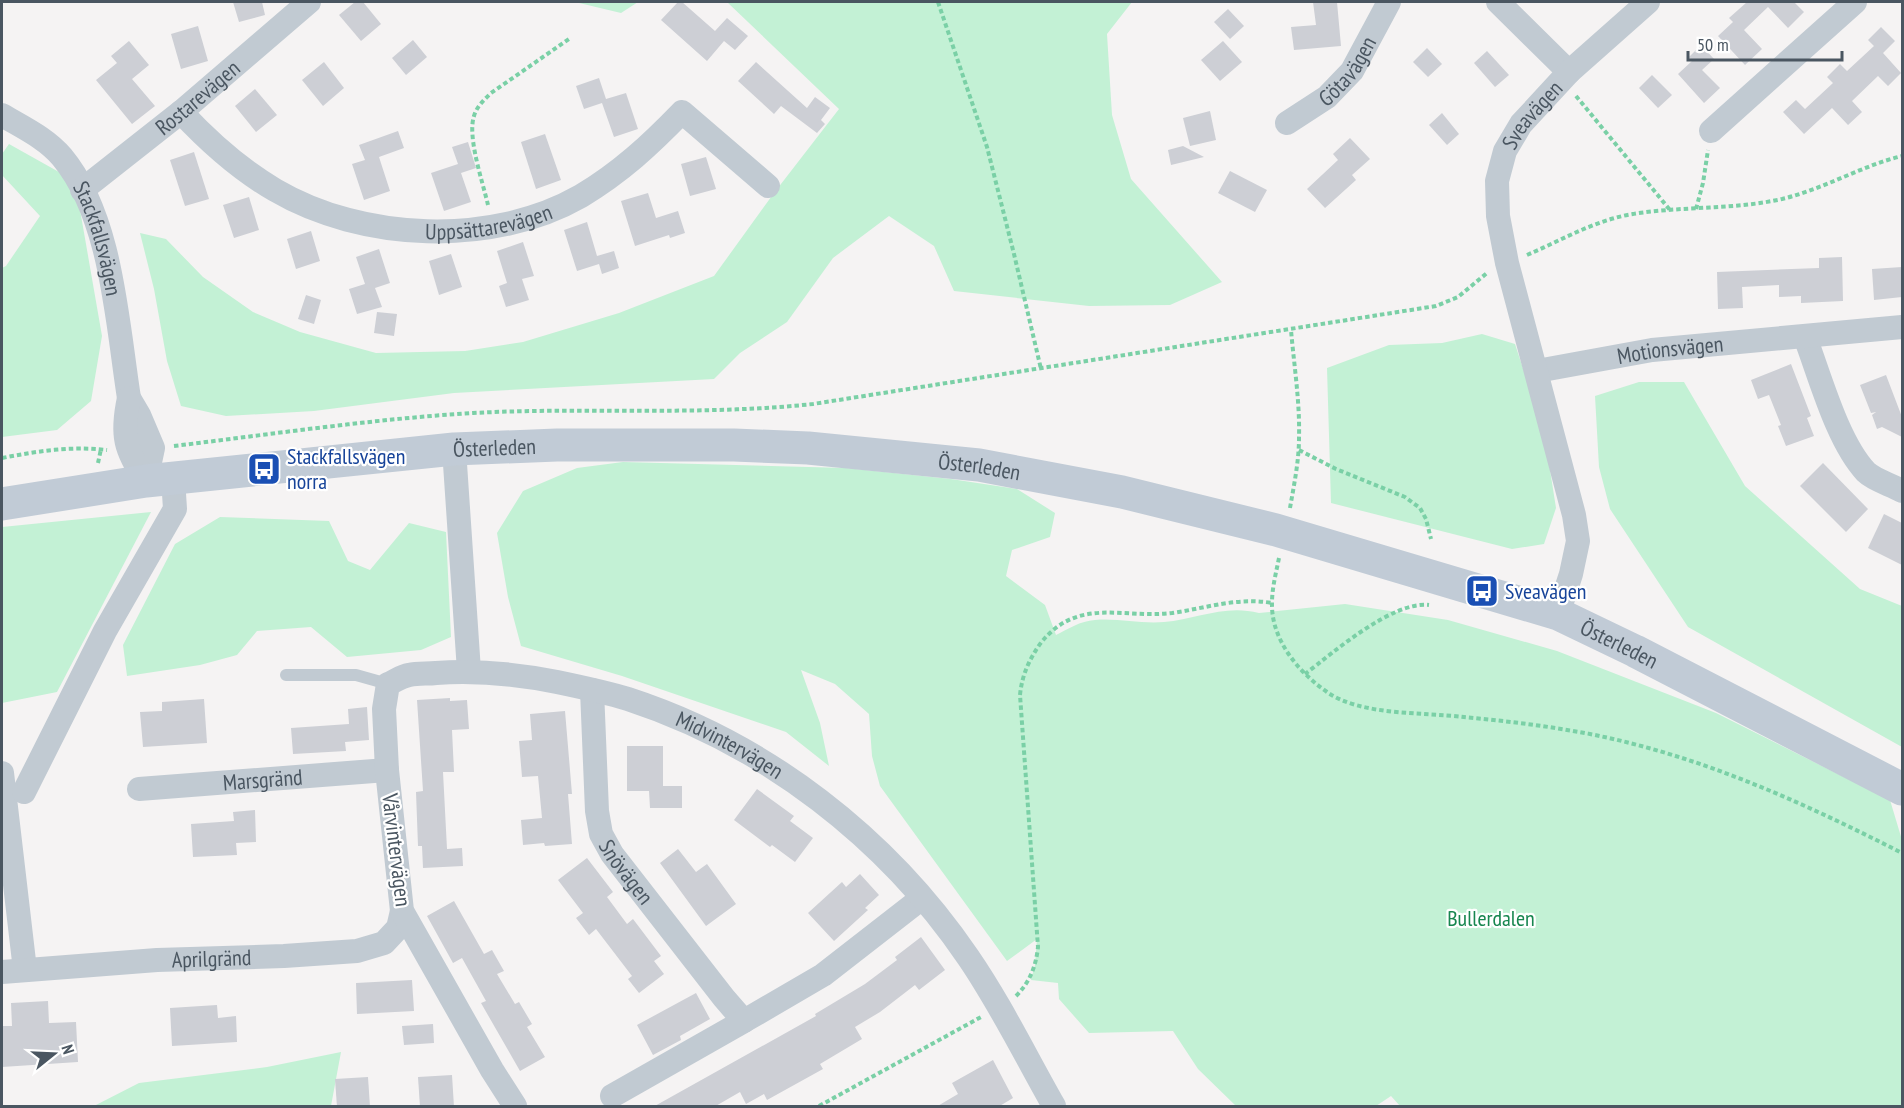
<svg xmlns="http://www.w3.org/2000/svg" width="1904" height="1108" font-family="'PT Sans Narrow',sans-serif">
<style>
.green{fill:#c3f1d5}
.building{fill:#cdcfd5}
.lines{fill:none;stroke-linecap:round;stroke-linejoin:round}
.path{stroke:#7ad0a6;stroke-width:4;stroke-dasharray:4.5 3;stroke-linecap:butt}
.service{stroke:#c1cad2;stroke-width:12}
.minor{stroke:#c1cad2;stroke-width:24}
.secondary{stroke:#c1cbd6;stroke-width:33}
.labels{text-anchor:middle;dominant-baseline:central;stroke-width:4.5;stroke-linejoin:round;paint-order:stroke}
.street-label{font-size:22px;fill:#4a5661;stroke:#fff}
.transit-label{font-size:22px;fill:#164399;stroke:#fff;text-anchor:start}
.park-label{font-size:22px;fill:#17864f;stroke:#fff}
</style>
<rect width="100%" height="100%" fill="#f5f3f3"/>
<g class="green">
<polygon points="575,2 638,2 621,13"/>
<polygon points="727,2 1132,2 1107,34 1112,115 1131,179 1222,282 1170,305 1089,306 954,291 934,246 889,216 833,258 787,322 740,353 714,379 454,393 314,411 226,416 181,406 167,361 154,289 140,233 166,239 203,277 253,312 300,332 376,353 465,351 523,342 619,313 714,276 774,193 839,109"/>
<polygon points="9,144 75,181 102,336 91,401 57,430 2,437 2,268 6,266 40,216 2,175 2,154"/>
<polygon points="1482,334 1515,344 1544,432 1556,508 1544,544 1512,549 1331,503 1327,368 1389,345 1442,343"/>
<polygon points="1639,382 1684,382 1745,486 1860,589 1902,606 1902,747 1688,627 1610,509 1599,467 1595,396"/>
<path d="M 623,462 L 846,468 L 951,479 L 1017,489 L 1055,513 L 1050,537 L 1012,550 L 1006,576 L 1045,605 L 1056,635 C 1068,629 1080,621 1095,620 C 1118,618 1141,624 1164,622 C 1197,619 1225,604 1259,613 L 1345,604 L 1448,620 L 1557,651 L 1716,713 L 1890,800 L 1902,840 L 1902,1106 L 1400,1106 L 1391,1096 L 1376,1106 L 1236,1106 L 1198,1069 L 1173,1031 L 1089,1033 L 1059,999 L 1058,983 L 1031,980 L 1035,965 L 1037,939 L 1007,961 L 880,786 L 872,756 L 869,714 L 835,684 L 801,670 L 820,723 L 829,766 L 786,732 L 622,676 L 521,646 L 508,597 L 497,533 L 523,491 L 577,468 Z"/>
<polygon points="151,512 57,692 2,703 2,527"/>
<polygon points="220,517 329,521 348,561 370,570 409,523 446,532 451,637 421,650 347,657 311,627 257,631 237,655 200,665 127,676 123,645 175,544"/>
<polygon points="341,1052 331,1106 94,1106 139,1083 267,1067"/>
</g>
<g class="building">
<polygon points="233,2 262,2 265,15 239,22"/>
<polygon points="355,2 363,2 381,24 361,41 339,15"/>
<polygon points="678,2 682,2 715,31 727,18 748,36 735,50 724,41 707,61 661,20"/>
<polygon points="1313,2 1337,2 1341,46 1294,50 1291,27 1316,25"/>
<polygon points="1747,2 1794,2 1804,12 1788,28 1768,7 1744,30 1762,49 1745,65 1718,36 1733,22 1729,18"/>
<polygon points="1228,9 1244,26 1230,39 1214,22"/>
<polygon points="198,26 208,61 181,69 171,34"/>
<polygon points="1881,27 1895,41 1883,53 1901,73 1888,86 1878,76 1852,101 1862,112 1848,125 1832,108 1804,134 1783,112 1796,100 1805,109 1833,83 1827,77 1840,64 1847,71 1874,46 1868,40"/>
<polygon points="413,40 427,57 406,75 392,58"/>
<polygon points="129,41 149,65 132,79 155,106 132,124 96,80 117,63 111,56"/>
<polygon points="1223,41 1242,62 1220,81 1201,60"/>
<polygon points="1701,45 1714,59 1702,70 1720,88 1704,103 1678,74 1692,61 1689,57"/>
<polygon points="1427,48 1442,64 1428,77 1413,62"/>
<polygon points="1487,51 1509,75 1495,87 1474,63"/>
<polygon points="324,62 344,88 323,106 302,80"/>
<polygon points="756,62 807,108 815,97 830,108 821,120 825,124 817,133 781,106 774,114 738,81"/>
<polygon points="1652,75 1672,95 1658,108 1639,88"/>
<polygon points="599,78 606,99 626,93 638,129 614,137 602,103 584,109 576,86"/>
<polygon points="255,89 277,115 256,132 235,106"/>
<polygon points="1210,111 1216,140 1190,146 1183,118"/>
<polygon points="1442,113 1459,134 1447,145 1429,125"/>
<polygon points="398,131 404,148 379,157 390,191 364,200 352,164 365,160 359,145"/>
<polygon points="545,134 561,180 536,189 521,142"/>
<polygon points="1350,138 1370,159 1352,175 1356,180 1325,208 1307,189 1338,160 1333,154"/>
<polygon points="468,142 476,168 461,173 471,202 444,211 431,173 458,164 452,147"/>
<polygon points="1183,146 1204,157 1171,165 1168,150"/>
<polygon points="194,152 209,199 185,206 170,160"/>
<polygon points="706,157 716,189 690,196 681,164"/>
<polygon points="1230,171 1267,190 1255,212 1218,193"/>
<polygon points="648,193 656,218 678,211 685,233 670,238 669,235 635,246 621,201"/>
<polygon points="249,197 259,230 234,238 223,205"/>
<polygon points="587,222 597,256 614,251 619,268 602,274 599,264 577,271 564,230"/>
<polygon points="311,231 320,261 296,269 287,239"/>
<polygon points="523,242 534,276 522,279 529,300 506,307 499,286 507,283 497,251"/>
<polygon points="379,249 390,283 375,288 382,307 357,314 349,289 365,284 356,257"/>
<polygon points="451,254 462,287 439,295 429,261"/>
<polygon points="1842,257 1843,301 1801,303 1801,296 1779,297 1779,285 1742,287 1743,308 1718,309 1717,272 1819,268 1819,258"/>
<polygon points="1902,267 1902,297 1874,300 1872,269"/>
<polygon points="306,295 321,300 314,324 298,319"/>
<polygon points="377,312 397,314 394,336 374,333"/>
<polygon points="1791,364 1811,416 1807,418 1814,436 1786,446 1778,426 1781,425 1769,395 1758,399 1751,380"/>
<polygon points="1886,375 1902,417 1902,437 1882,427 1877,429 1872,415 1876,412 1871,413 1860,385"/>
<polygon points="1823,463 1868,509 1846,532 1800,486"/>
<polygon points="1884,514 1902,523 1902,565 1868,548"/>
<polygon points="450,698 450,701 467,700 469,729 452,730 454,772 443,772 447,849 462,848 463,866 423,868 422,846 418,846 416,792 423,791 417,700"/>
<polygon points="204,699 207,743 143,747 140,712 162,711 162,702"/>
<polygon points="367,707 369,740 345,742 346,751 293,754 291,728 349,724 348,709"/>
<polygon points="565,711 572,794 568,794 572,844 545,846 544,843 523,845 521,820 542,818 538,776 522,777 519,741 532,740 530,714"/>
<polygon points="627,746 663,746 663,786 682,786 682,808 650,808 649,791 627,791"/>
<polygon points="757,789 794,816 790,821 813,838 795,862 772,845 770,847 734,820"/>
<polygon points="255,810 256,842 236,843 237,855 193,857 191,824 234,821 233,812"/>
<polygon points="678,849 696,872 707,864 736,904 706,926 660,863"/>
<polygon points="587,858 613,892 607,897 627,924 633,919 661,956 654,961 664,974 639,993 628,979 632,976 596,929 589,935 576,918 583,913 558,880"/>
<polygon points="860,874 879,895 865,908 868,910 834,941 808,913 842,882 846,887"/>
<polygon points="454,901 484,954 492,950 504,971 497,974 515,1004 519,1002 532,1024 527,1027 545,1057 520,1071 481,1003 486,1001 462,958 453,963 427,916"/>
<polygon points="921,937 945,970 919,990 915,985 880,1012 855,1027 862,1039 820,1064 823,1069 767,1100 764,1094 746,1104 740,1092 714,1107 653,1107 816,1016 815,1014 865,984 897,960 895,957"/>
<polygon points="412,980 414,1011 357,1014 356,983"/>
<polygon points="696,993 710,1019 680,1036 681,1040 653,1055 637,1025"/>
<polygon points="48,1001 49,1023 76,1022 78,1062 2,1067 2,1026 12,1026 11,1003"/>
<polygon points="217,1005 218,1018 236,1016 237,1042 172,1046 170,1008"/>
<polygon points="433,1024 434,1043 404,1045 402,1026"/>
<polygon points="993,1060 1013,1098 998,1107 936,1107 958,1094 952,1083"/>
<polygon points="452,1075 454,1107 420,1107 418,1077"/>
<polygon points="368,1077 370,1107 337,1107 335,1079"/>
</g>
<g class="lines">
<g class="path">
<polyline points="938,2 987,147 1014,254 1041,369"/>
<polyline points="1576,96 1670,210"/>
<path d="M 488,205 C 483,183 467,137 474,116 C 477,106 484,100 491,93 L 569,39"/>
<polyline points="1696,209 1703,183 1708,150"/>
<path d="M 1527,255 C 1562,240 1595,220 1633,214 C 1682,206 1733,210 1782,199 C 1824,189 1861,166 1902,156"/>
<path d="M 174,446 C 273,434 373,419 473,413 C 586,407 700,416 813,404 L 1436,306 L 1458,297 L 1487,273"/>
<polyline points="1299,450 1336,469 1405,497 1420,508 1426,519 1431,539"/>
<path d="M 2,458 C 38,451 70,446 107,450"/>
<polyline points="98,463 101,449"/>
<path d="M 1290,508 C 1294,485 1299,461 1299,438 C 1300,402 1294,365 1291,330"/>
<path d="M 1279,558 C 1276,573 1272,588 1272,603 C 1271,639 1298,672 1327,692 C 1361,716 1423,712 1464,717 C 1506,721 1548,726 1590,734 C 1701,756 1802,802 1902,853"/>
<path d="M 1305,674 C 1334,652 1392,601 1429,605"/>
<path d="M 1016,996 C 1030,982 1036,966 1038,947 L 1020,695 C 1022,675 1029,660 1040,644 C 1077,596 1123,619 1172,613 C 1207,608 1237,597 1272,603"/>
<polyline points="819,1106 981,1017"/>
</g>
<polyline class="service" points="286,675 356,675 388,684"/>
<g class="minor">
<polyline points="1498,2 1569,72"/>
<path id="s1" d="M 181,112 C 209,142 239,169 275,190 C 362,241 492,247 581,196 C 621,172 650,145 682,112 L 768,186"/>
<path id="s2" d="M 2,115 C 22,127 46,138 62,157 C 112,217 117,322 129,398 L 139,415 L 153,448 L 146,481"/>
<path id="s3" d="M 1287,123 L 1327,97 L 1352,71 L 1389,2"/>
<polyline points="1711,131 1855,2"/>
<path id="s4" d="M 82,190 L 181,112 L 309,2"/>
<path d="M 1805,337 C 1820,376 1837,441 1866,472 C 1874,480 1892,485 1902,491"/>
<path id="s5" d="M 1537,371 L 1652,350 L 1902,327"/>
<path d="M 129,398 C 121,435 125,450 146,481"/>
<polyline points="454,449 469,671"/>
<path id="s6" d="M 1558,614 L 1571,574 L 1578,541 L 1574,515 L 1507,263 L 1498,216 L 1497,181 L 1505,151 L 1521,124 L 1569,72 L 1648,2"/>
<path id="s7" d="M 592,690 L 597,811 L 601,834 L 612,854 L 724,998 L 744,1021 L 823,975 L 922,898"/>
<polyline points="2,773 25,970"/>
<path id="s8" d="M 139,789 L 387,770"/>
<polyline points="24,792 105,631 175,509 173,478"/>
<path id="s9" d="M 2,972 L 157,960 L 284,956 L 357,951 L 384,943 L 398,928 L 402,911"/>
<polyline points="612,1096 744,1021"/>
<path id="s10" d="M 515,1106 L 492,1070 L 402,911 L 387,770 L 384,709 L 388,684 C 395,681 402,676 409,675 C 418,673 427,674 436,673 C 478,670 517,674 557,682 C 581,687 605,692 628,699 C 766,744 887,838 968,957 C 1001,1005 1026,1057 1054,1106"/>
</g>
<path class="secondary" id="s11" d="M 2,504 L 146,481 L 454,449 L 557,445 L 734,445 L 808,448 L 979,465 L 1122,492 L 1276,530 L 1558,614 L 1635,651 L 1902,789"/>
</g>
<defs>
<symbol id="bus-square" viewBox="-11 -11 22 22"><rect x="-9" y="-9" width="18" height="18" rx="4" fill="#1a4fb4" stroke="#fff"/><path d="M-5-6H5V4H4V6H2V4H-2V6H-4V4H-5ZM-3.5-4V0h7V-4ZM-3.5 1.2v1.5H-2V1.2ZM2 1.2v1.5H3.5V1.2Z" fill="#fff"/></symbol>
</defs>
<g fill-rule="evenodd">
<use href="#bus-square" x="245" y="450" width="38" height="38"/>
<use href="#bus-square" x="1463" y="572" width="38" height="38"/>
</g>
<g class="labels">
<g class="street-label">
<text stroke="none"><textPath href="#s3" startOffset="81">Götavägen</textPath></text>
<text stroke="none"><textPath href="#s4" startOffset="148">Rostarevägen</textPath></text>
<text stroke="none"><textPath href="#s6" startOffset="522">Sveavägen</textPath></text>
<text stroke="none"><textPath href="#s1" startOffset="344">Uppsättarevägen</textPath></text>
<text stroke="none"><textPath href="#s2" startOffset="164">Stackfallsvägen</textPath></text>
<text stroke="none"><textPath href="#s5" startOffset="135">Motionsvägen</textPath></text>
<text stroke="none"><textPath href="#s11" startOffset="496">Österleden</textPath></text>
<text stroke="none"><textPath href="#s11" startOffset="982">Österleden</textPath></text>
<text stroke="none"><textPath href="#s11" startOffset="1648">Österleden</textPath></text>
<text stroke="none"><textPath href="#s10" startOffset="810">Midvintervägen</textPath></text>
<text stroke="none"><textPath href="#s8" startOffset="124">Marsgränd</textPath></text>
<text transform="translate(397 850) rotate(83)">Vårvintervägen</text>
<text stroke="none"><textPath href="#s7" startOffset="190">Snövägen</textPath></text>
<text stroke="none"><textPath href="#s9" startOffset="210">Aprilgränd</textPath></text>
</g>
<g class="transit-label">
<text x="287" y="456">Stackfallsvägen<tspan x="287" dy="25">norra</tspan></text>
<text x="1505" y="591">Sveavägen</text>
</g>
<g class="park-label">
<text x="1491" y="918">Bullerdalen</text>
</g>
</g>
<rect width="1904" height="1108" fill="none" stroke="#4a5661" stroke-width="6"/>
<g transform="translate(54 1054) rotate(72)" stroke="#ffffff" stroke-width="4.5" paint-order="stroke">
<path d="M0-4.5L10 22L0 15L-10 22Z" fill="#4a5661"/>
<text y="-9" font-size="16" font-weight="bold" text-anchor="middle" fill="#4a5661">N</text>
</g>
<path d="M1688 51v9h154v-9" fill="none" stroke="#4a5661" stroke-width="3"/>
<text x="1697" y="51" font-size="18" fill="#4a5661" stroke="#ffffff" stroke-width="4.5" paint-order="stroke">50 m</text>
</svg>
